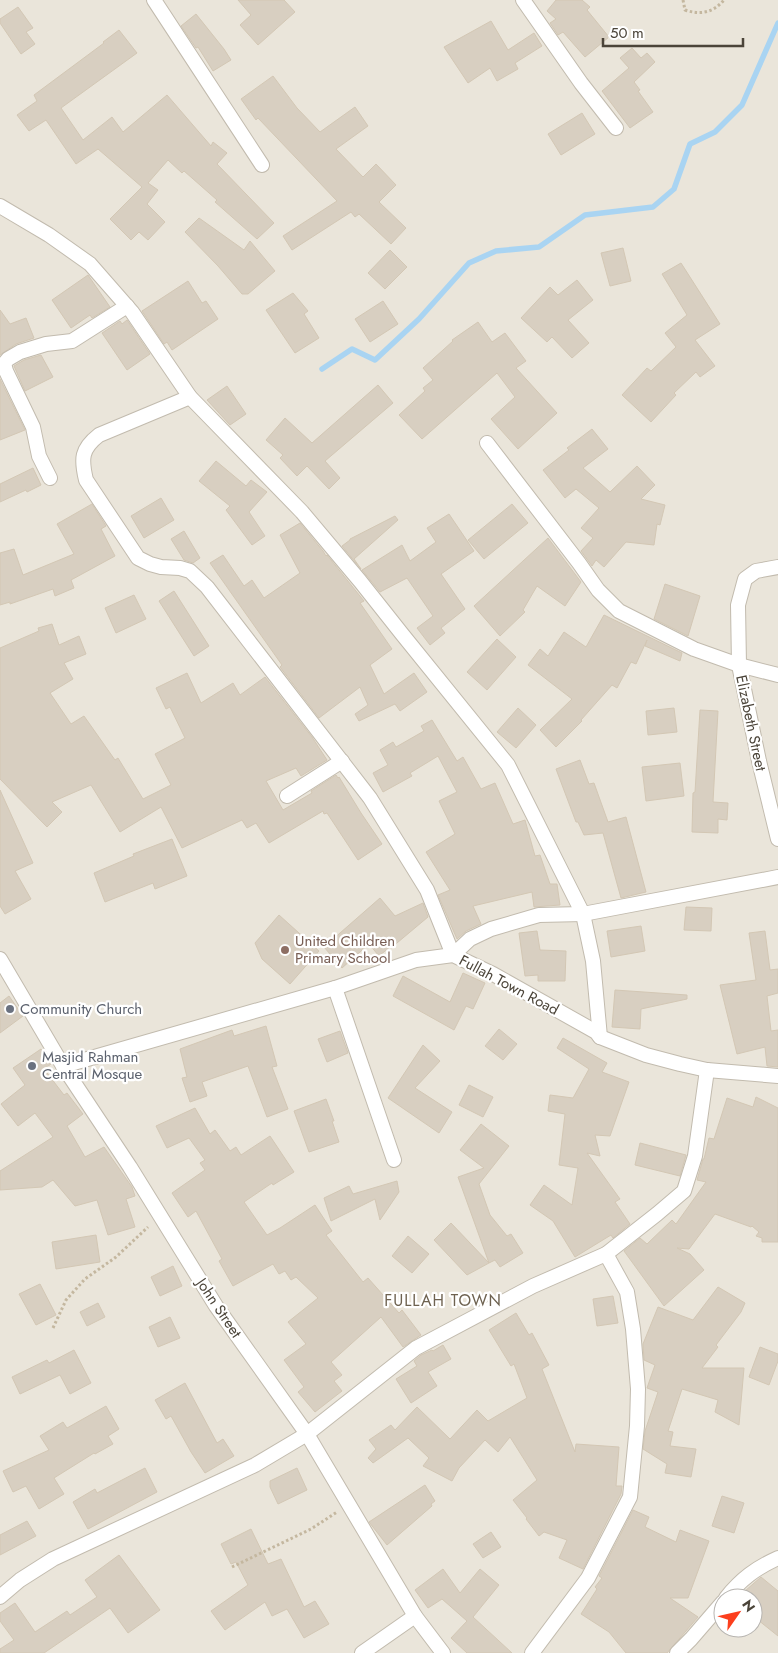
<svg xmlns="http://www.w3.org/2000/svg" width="778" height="1653" font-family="Jost,sans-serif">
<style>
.residential{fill:#eae5da;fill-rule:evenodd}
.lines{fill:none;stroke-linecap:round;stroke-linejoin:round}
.stream{stroke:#a9d4f2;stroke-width:5.5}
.building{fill:#d8cfc1;stroke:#d3c7b4}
.minor-casing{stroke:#c2bbae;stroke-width:16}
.path{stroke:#c4b79f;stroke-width:3;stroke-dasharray:2.5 2.5;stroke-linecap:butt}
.minor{stroke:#fff;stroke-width:14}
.education-dot{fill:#8d6e63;stroke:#fff;stroke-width:2}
.worship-dot{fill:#6b7280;stroke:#fff;stroke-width:2}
.labels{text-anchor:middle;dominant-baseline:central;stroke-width:4.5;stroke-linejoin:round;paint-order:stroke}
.street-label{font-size:15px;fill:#4b4439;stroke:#fff}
.education-label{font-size:15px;fill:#785e54;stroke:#fff;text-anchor:start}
.worship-label{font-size:15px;fill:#5b616d;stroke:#fff;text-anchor:start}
.neighbourhood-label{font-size:16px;letter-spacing:1px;fill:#6e6250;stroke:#fff}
</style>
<rect width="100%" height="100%" fill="#f6f3ec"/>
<path class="residential" d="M 0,0 L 778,0 L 778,1653 L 0,1653 ZM 723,1598 L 753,1598 L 753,1628 L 723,1628 Z"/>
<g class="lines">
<polyline class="stream" points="322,369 352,349 375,360 419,319 469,263 496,251 539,247 585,215 653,207 674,189 690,144 715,132 742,105 778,23"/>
</g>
<g class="building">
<polygon points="238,0 284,0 295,12 258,45 240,25 251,15"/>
<polygon points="556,0 582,0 590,7 587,10 609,37 585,57 563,32 558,35 550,23 556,19 547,11"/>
<polygon points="18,7 33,28 26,32 35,44 21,54 0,23 0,19"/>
<polygon points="196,14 224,49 231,60 213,71 198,47 196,48 181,26"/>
<polygon points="491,21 508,50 534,33 542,46 515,63 518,69 497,81 490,68 468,83 444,47"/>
<polygon points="119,30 137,53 61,108 83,140 112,117 123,132 167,95 211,146 213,142 227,153 217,164 274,223 257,239 215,202 217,200 184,171 182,173 168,160 148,183 158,190 147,204 165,222 148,240 139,232 131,240 110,219 142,187 98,149 76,164 46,120 29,131 17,115 37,101 34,95 104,43 103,42"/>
<polygon points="632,48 641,58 647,53 655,62 634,82 640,90 638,91 653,112 630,128 602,91 629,68 620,58"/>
<polygon points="273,76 297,108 320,132 355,107 368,126 336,149 363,177 376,164 396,185 379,202 406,228 391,244 359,214 355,217 351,212 292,250 283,236 337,201 258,118 256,120 241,99"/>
<polygon points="582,113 595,134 561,155 548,134"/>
<polygon points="199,218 244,250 250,241 275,271 248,294 242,294 218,266 185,232"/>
<polygon points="623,248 631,281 610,286 601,253"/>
<polygon points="390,250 407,267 385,289 368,273"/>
<polygon points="681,263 720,324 695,340 715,366 700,377 696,372 674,393 676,395 651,422 622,395 647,368 651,371 676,347 665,333 687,315 662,274"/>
<polygon points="88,275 110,307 92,318 90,315 71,328 52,300"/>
<polygon points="577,280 593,300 568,320 589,343 572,358 552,337 547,342 521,318 550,287 558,295"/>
<polygon points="188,281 202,303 206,301 218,319 172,350 167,342 164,344 142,311"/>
<polygon points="293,293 308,311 304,314 319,338 295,353 266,310"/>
<polygon points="383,301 398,324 370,342 355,319"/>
<polygon points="0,310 10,324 26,318 34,338 16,344 0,355"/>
<polygon points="127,320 150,354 127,370 102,333 120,321 122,324"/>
<polygon points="478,322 492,342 505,333 526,361 516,368 557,413 518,449 491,419 515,397 497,373 422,439 399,415 425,391 423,388 433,380 423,368 453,341 452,340"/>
<polygon points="41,355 53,377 25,391 14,366 24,360"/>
<polygon points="0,379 25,430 0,440"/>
<polygon points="378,385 393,403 325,461 340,478 329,489 307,466 297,476 280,458 283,455 266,440 285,418 312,443"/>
<polygon points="227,386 246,414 230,425 207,400"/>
<polygon points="592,429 608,449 583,468 610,492 637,466 655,485 641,499 665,505 660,525 657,524 654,545 626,542 604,567 596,560 592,566 581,551 593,538 581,528 599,508 576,489 565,498 543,470 569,450 567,448"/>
<polygon points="216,461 246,486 251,480 267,492 249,512 265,536 252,545 226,510 230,506 199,481"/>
<polygon points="33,468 41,485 27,492 26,490 0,502 0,484"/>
<polygon points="161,498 174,520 144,538 131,516"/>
<polygon points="92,504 106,526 101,529 115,556 71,580 74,588 55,596 53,589 10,604 10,602 0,605 0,553 14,549 23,575 74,554 57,524"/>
<polygon points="512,504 528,523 484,559 468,540"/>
<polygon points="449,514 474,551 441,574 465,609 441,628 445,633 430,645 417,628 433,616 407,578 380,592 362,570 402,545 410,561 436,542 427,528"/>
<polygon points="395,516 398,520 354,559 361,569 342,546 350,540 350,539"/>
<polygon points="300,523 323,551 326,556 327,555 364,601 360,603 392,649 370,665 384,694 414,673 427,692 400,711 395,704 359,721 355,714 368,705 360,687 319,718 280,667 282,665 210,563 223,555 244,586 252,580 264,598 300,573 280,535"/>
<polygon points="184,531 200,558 193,563 184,560 171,539"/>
<polygon points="548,538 581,582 565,606 537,586 523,610 525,612 500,636 474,606"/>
<polygon points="665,584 700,596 688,636 654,619"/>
<polygon points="174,591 209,646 194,656 159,601"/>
<polygon points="134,595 146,619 116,633 105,608"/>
<polygon points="604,615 682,653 680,661 645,646 647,640 636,664 631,662 617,688 612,685 581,720 582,721 556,747 540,730 572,699 528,665 540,649 548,656 564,632 586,647"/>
<polygon points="52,624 59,645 79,636 86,654 64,663 73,679 50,693 71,724 84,716 115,760 118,758 143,799 171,785 155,754 185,738 170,707 166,709 156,688 187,673 201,703 233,683 240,695 265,677 312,737 327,760 301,776 296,768 266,781 283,810 312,793 311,791 336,775 338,778 339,777 361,813 382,844 358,860 327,813 324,814 323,811 269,843 256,823 247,828 242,820 182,848 161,807 120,832 91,785 52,802 62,812 47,827 0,779 0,648 39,631 38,628"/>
<polygon points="497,639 516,657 487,690 467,672"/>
<polygon points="518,708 536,725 516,748 497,732"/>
<polygon points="674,708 677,732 648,735 646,711"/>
<polygon points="700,710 718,711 713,802 728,803 727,820 718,819 718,833 692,832 693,793 695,792"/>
<polygon points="432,720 457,761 463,757 481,789 495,783 513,824 525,820 535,856 540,855 550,884 557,884 560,905 534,907 532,892 473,906 481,924 466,931 457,939 438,895 450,890 426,852 455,834 439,801 457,792 438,756 410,773 412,776 383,792 373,773 388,765 380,750 393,742 396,747 424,731 421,726"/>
<polygon points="580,760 589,784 594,783 608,822 626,817 646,892 621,898 603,833 584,835 578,822 576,822 556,769"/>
<polygon points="680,763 684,796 646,801 642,767"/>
<polygon points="0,790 33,863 15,871 31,899 5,914 0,906"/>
<polygon points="172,839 187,876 155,889 153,883 105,902 94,873 134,856 133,854"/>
<polygon points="380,898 395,916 423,903 428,917 391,948 390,947 379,956 369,944 342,968 324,947"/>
<polygon points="686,907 712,908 711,931 684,930"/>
<polygon points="279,915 319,951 290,984 262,959 255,943"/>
<polygon points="641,926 645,951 611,957 607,931"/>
<polygon points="537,931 540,950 566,951 565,981 538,981 538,975 525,976 519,933"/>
<polygon points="765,931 770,970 778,969 778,993 767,996 771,1031 778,1030 778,1067 767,1066 765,1047 737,1054 720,985 756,980 749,933"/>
<polygon points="463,973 485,983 473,1009 466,1006 454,1030 393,996 403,976 450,1002"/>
<polygon points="615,990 687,995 687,999 641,1009 640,1029 612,1027"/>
<polygon points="9,996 23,1016 0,1033 0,1003"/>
<polygon points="266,1026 277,1066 272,1067 288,1109 267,1117 248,1066 202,1082 207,1096 190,1102 182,1078 187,1077 180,1049 232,1030 234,1036"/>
<polygon points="499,1029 517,1044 503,1060 485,1046"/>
<polygon points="340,1031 348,1053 327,1062 318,1039"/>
<polygon points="563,1038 607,1063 602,1072 629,1082 610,1136 595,1135 600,1156 587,1153 620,1199 615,1202 630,1224 613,1238 611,1235 575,1257 553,1221 530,1205 544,1185 572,1205 578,1168 559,1165 565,1114 548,1111 550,1095 573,1098 589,1069 557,1048"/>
<polygon points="423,1045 440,1061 415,1088 452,1112 439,1133 388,1098"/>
<polygon points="41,1049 51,1064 44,1069 64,1095 67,1093 83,1114 67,1126 85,1157 104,1147 132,1187 135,1196 126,1199 135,1227 108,1235 97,1200 75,1206 53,1180 42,1187 0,1190 0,1171 53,1137 35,1113 18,1126 1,1104 25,1085 13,1068"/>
<polygon points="469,1085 493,1097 483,1117 459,1105"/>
<polygon points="756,1097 778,1108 778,1242 762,1242 762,1238 756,1236 759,1232 752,1226 751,1227 715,1214 689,1249 677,1248 690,1254 704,1270 664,1306 624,1251 640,1238 647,1244 672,1220 676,1224 706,1182 697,1180 703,1159 704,1159 709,1138 714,1139 727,1098 753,1107"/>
<polygon points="326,1099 334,1121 332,1121 339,1142 309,1152 294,1111"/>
<polygon points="195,1108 210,1134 215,1130 230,1151 236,1147 241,1155 270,1136 294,1172 273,1185 272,1183 244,1202 267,1235 280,1228 315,1205 332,1231 326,1235 363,1282 368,1278 399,1313 402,1310 421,1335 403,1347 381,1317 331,1362 342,1375 334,1381 342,1391 315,1412 298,1392 304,1387 284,1360 306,1344 288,1322 318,1298 296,1277 291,1280 285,1271 279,1274 273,1264 233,1286 219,1261 222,1259 196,1211 188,1217 172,1193 205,1170 200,1163 205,1160 189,1138 167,1148 156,1126"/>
<polygon points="481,1124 509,1146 479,1184 490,1215 507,1236 511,1234 523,1253 500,1267 495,1260 489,1263 458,1177 484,1168 460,1150"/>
<polygon points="640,1143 686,1155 680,1176 635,1165"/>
<polygon points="397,1181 399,1192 380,1220 375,1199 331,1221 324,1198 349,1186 353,1194"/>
<polygon points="451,1223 489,1263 467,1275 434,1240"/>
<polygon points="96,1235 100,1262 56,1269 52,1242"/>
<polygon points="408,1236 429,1254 412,1273 392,1256"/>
<polygon points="173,1266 182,1286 160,1296 151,1277"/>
<polygon points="40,1284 56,1315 36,1325 19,1294"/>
<polygon points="718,1287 745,1303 741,1312 716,1345 718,1347 702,1368 744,1368 739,1425 715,1412 718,1400 682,1389 668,1431 673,1432 670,1446 696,1449 691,1477 665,1473 667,1464 643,1449 645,1431 658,1392 647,1388 655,1365 644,1360 643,1344 658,1307 693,1320"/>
<polygon points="613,1296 618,1323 597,1326 593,1299"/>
<polygon points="98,1303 105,1317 87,1326 80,1312"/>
<polygon points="516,1313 529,1335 532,1333 549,1365 542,1369 575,1452 576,1444 619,1447 616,1486 622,1486 621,1494 583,1569 559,1558 567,1540 544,1532 539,1536 526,1519 527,1518 513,1500 537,1480 510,1437 498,1452 485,1440 459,1468 452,1481 423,1466 429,1458 408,1438 373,1463 368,1458 376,1449 369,1440 391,1425 395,1430 417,1407 450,1439 477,1410 488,1421 527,1398 514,1364 511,1366 489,1330"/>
<polygon points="170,1317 180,1338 158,1347 149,1327"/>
<polygon points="443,1345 451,1359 428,1372 437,1386 411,1403 396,1379 417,1366 414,1361 421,1355 432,1350 433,1351"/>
<polygon points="760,1347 778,1354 778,1361 769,1385 749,1377"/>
<polygon points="74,1350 91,1383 70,1394 60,1375 20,1394 12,1377 47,1360 49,1363"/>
<polygon points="185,1383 217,1443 223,1439 234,1456 205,1473 191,1452 171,1416 166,1419 155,1400"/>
<polygon points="106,1406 119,1429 108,1436 113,1444 95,1454 94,1453 54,1478 64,1494 39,1509 26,1486 13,1492 3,1471 49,1450 40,1436 63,1422 67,1428"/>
<polygon points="145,1468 157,1492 88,1529 73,1502 95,1489 97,1493"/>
<polygon points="297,1468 307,1490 278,1504 270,1487 270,1481"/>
<polygon points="425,1485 435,1501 431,1504 432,1506 387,1545 369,1522"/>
<polygon points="722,1496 744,1503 734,1533 712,1526"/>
<polygon points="633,1510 649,1517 645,1527 676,1542 680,1530 709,1541 688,1598 670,1598 698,1617 667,1653 626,1653 609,1632 581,1614 597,1589 595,1587 602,1578 599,1576"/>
<polygon points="27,1521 36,1536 0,1555 0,1535"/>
<polygon points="251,1529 268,1564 281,1559 304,1607 315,1601 329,1624 304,1638 287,1609 272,1616 265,1602 225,1630 211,1611 248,1585 236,1562 231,1564 221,1544"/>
<polygon points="491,1532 501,1547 483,1558 473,1544"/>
<polygon points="119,1555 160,1610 128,1633 110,1608 44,1653 0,1653 0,1649 14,1640 0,1621 0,1613 15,1603 35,1632 67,1611 70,1615 97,1597 85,1580"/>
<polygon points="443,1569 460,1593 480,1569 499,1585 473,1617 512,1653 467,1653 451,1638 467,1621 442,1599 428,1608 415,1590"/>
<polygon points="761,1577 778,1591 778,1636 753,1616 753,1598 737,1598"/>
</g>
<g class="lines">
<defs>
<g id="minor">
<polyline points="154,0 262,165"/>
<polyline points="523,0 581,83 616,128"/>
<polyline points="0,206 49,235 90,264 132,312 190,397 302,512 360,581 402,634 508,765 583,914 593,961 600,1037"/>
<path d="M 190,397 L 99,435 C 81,449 81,459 86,480 L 138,558 L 150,564 L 161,567 L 180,568 L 190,571 L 207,587 L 370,798 L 427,890 L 453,955 L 470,939 L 491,929 L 539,915 L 583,914 L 778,877"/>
<polyline points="487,443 579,563 598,590 619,611 694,649 739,665 778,675"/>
<polyline points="50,478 39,456 33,427 6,371 4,364 8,359 20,352 46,344 72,341 127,306"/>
<polyline points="778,567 756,571 745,579 738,605 739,665 759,761 778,839"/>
<polyline points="287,796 342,761"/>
<polyline points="0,959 63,1066 130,1167 216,1306 307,1434 415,1616 443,1653"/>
<polyline points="335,988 394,1160"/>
<polyline points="63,1066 335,988 416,960 453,955 493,974 596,1032 600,1037 646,1055 680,1064 707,1070 778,1076"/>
<polyline points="0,1597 20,1580 53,1559 255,1465 307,1434 416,1348 533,1286 606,1254 657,1214 684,1191 695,1156 707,1070"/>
<path d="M 726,1598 C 741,1579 756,1568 778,1558"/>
<polyline points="362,1653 415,1616"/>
<polyline points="532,1653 588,1578 630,1497 637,1426 638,1389 633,1329 627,1292 606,1254"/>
<polyline points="677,1653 691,1639 723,1602"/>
</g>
</defs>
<use href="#minor" class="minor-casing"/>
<g class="path">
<path d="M 683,0 L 685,10 C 700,15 713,13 724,0"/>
<polyline points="53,1328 66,1300 85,1279 116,1257 148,1227"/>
<polyline points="232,1567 311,1529 337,1512"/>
</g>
<use href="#minor" class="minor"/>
</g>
<circle class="education-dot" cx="285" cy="950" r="5"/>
<g class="worship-dot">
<circle cx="10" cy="1009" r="5"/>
<circle cx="32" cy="1066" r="5"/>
</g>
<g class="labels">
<g class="street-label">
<text transform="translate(751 723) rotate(78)">Elizabeth Street</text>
<text transform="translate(509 985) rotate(28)">Fullah Town Road</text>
<text transform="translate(219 1308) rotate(56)">John Street</text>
</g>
<g class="education-label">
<text x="295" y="941">United Children<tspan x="295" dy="17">Primary School</tspan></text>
</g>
<g class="worship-label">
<text x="20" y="1009">Community Church</text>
<text x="42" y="1057">Masjid Rahman<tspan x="42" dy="17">Central Mosque</tspan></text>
</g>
<g class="neighbourhood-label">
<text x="443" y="1300">FULLAH TOWN</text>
</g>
</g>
<g transform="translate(738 1613) rotate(56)"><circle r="24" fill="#ffffff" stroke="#b7b4b0"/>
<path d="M0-4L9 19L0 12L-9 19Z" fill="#fc3f1d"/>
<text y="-8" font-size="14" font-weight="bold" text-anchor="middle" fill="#4b4439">N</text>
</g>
<path d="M603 38v8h140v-8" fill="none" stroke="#4b4439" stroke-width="2.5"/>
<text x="610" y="38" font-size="15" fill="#4b4439" stroke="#ffffff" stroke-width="4" paint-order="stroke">50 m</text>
</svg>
